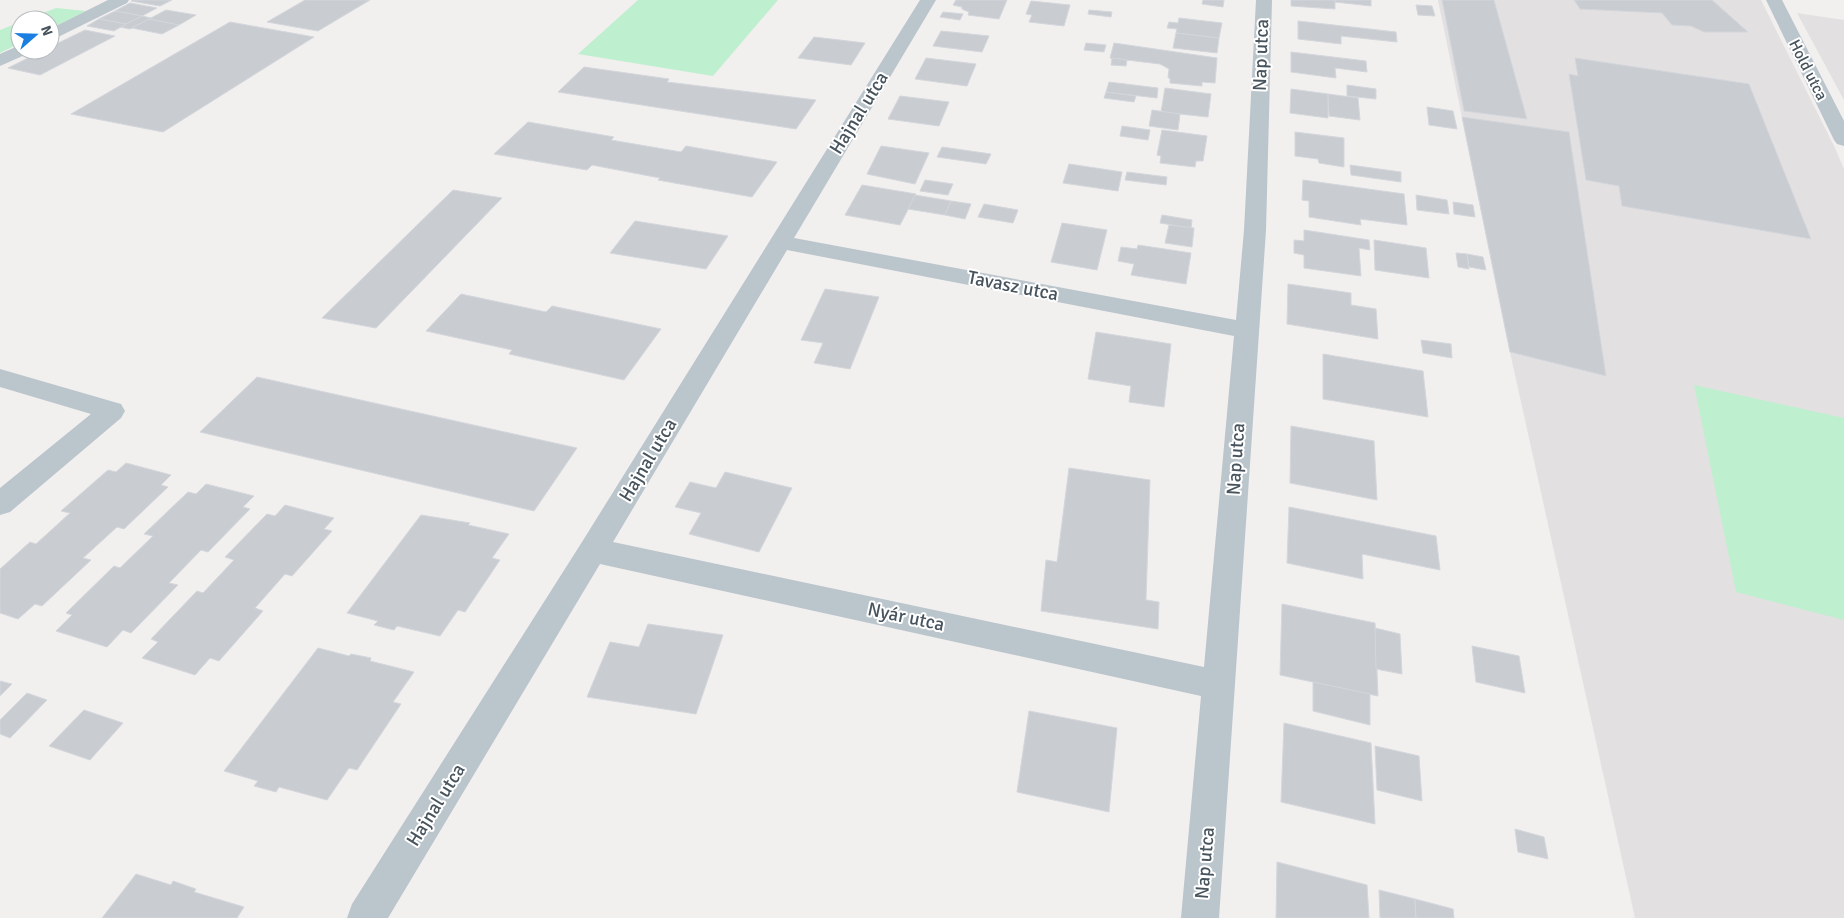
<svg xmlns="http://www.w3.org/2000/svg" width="1844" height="918" font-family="Signika,sans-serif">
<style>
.education{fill:#e3e0e2}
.green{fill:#beefce}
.building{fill:#c9cdd2;stroke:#d3d6db}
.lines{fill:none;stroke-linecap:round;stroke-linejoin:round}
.minor{fill:#bbc5cc;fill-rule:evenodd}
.labels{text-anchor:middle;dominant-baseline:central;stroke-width:4;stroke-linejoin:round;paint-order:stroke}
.far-street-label{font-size:16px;fill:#47545d;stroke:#fff}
.street-label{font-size:19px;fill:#47545d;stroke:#fff}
</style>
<rect width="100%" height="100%" fill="#f2efef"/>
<g class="education">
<polygon points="1438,0 1761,0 1834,146 1844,169 1844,918 1635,918 1510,352"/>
<polygon points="1797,13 1844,20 1844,100"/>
</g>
<g class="green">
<polygon points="638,0 778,0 713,76 578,54"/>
<polygon points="56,8 86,11 50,29 50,20 25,20"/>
<polygon points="20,22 20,43 0,53 0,30"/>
<polygon points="1694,385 1844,418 1844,620 1736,592"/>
</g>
<g class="building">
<polygon points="133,0 172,0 160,6 131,1"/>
<polygon points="305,0 370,0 318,31 267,22"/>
<polygon points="956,0 1007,0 999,19 968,15 969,12 962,9 962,7 953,5"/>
<polygon points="1203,0 1224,0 1223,7 1202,4"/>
<polygon points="1291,0 1335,0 1335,9 1291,6"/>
<polygon points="1335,0 1371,0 1371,6 1335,2"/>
<polygon points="1442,0 1494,0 1527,119 1464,111"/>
<polygon points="1574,0 1712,0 1748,32 1704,32 1691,26 1672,25 1662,13 1580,9"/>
<polygon points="1031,1 1070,5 1064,26 1029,22 1032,15 1026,14"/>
<polygon points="130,3 157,8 142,16 115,11"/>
<polygon points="1416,5 1432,6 1435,16 1418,15"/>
<polygon points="166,10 196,15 179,25 149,19"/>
<polygon points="1089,10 1112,12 1111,17 1088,14"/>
<polygon points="115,11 142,16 126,24 99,19"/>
<polygon points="943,12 963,14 960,20 940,17"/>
<polygon points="142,16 151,18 130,29 120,27"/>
<polygon points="1179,18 1222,23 1219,38 1176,33 1177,29 1167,28 1169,22 1178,23"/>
<polygon points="99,19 126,24 114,31 87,26"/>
<polygon points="149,19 179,25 162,34 132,28"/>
<polygon points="1298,21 1396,32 1397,42 1341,36 1341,44 1298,39"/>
<polygon points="230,22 314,37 163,132 71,114"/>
<polygon points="85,30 115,36 40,75 8,68 44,50 50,50 50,47"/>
<polygon points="941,31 989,36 982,52 933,46"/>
<polygon points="1176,33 1219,38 1217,53 1173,48"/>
<polygon points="814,37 865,43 851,65 798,58"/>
<polygon points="1086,43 1106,45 1104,52 1084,50"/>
<polygon points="1114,43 1217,58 1215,83 1202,82 1202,86 1170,83 1170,78 1168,78 1169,69 1160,64 1110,58"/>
<polygon points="1291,52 1366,61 1367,72 1335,68 1336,78 1291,72"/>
<polygon points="926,58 976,64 967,86 915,79"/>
<polygon points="1112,58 1127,60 1126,66 1111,65"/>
<polygon points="1575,58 1749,84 1811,239 1622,206 1619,186 1586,180 1569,74 1578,76"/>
<polygon points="584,67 669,79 667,82 816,100 796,129 558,92"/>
<polygon points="1109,82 1158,88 1157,98 1106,92"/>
<polygon points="1347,85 1376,89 1376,99 1347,96"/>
<polygon points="1165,88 1211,94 1208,117 1161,112"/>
<polygon points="1291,89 1328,94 1328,118 1290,113"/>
<polygon points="1106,92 1136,96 1134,102 1104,98"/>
<polygon points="1328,94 1358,98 1360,120 1329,116"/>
<polygon points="900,96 949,102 939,126 888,119"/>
<polygon points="1427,107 1453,111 1457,129 1429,125"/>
<polygon points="1152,110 1180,114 1178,130 1149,126"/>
<polygon points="1462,117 1569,132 1606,376 1510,352"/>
<polygon points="528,122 614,137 611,140 681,152 686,146 777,162 752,197 658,180 660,178 592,165 587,170 494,154"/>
<polygon points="1122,126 1150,130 1148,140 1120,136"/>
<polygon points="1162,130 1207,136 1203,161 1196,161 1195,167 1160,163 1161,156 1157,155"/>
<polygon points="1295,132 1344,138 1344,167 1319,163 1318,159 1295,156"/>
<polygon points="881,146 929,153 915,184 867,174"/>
<polygon points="942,147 991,154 986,164 937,157"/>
<polygon points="1069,164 1122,172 1118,191 1063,183"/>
<polygon points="1350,165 1401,172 1401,182 1351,175"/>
<polygon points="1127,172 1167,177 1166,185 1125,180"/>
<polygon points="925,180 953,184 948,195 920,191"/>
<polygon points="1303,180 1404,194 1407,225 1360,219 1361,225 1309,217 1309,201 1302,200"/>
<polygon points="862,185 916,194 900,225 845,215"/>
<polygon points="453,190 502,198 376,328 322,318"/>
<polygon points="915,195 951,201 945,215 908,209"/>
<polygon points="1416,195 1447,200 1449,214 1417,210"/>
<polygon points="951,201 971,204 965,219 945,215"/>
<polygon points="1453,202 1473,205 1475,217 1454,214"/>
<polygon points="984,204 1018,210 1013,223 978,217"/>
<polygon points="1162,215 1192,220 1191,228 1160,223"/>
<polygon points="635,221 728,236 706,269 610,253"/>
<polygon points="1062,223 1107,230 1097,270 1051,262"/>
<polygon points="1169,225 1194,228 1192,247 1165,243"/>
<polygon points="1304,230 1369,240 1370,250 1359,248 1361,276 1304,268 1304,255 1294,253 1294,240 1304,241"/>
<polygon points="1374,240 1426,248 1429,278 1375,270"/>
<polygon points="1138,245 1191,253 1186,284 1131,275 1134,264 1118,261 1121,247 1137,249"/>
<polygon points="1456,253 1467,254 1469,269 1458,267"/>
<polygon points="1467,254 1483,257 1486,270 1469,267"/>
<polygon points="1288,284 1351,293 1351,305 1376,309 1378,339 1287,324"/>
<polygon points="825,289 879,297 850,369 814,363 823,343 801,340"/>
<polygon points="461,294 546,312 552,306 661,329 624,380 509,354 512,350 426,331"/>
<polygon points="1096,332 1171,344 1164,407 1129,402 1131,386 1088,379"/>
<polygon points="1421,340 1451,344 1452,358 1423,353"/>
<polygon points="1323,354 1423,371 1428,417 1323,399"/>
<polygon points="257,377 577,448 534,511 200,432"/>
<polygon points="1291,426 1374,441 1377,500 1290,483"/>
<polygon points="126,463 171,475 161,485 168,487 124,529 117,527 83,558 91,560 42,606 35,604 18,619 0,613 0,569 30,542 36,544 70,513 61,511 108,470 116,472"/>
<polygon points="1069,468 1150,480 1146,600 1159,602 1158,629 1041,611 1046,560 1057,562"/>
<polygon points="725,472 792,488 759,552 689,534 701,513 675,507 690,482 716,488"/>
<polygon points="206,484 254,496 243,507 250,509 208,552 201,550 169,583 178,585 131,633 123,630 107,647 56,631 72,615 66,613 114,566 120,568 153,536 144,534 188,492 196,494"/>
<polygon points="285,505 334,518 324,529 332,531 292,576 285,574 255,608 263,611 219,661 210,658 195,675 142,658 158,642 151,639 197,591 203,593 234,560 225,557 267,514 275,516"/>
<polygon points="1289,507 1436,536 1440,570 1362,554 1363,579 1287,563"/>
<polygon points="421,515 470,523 468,525 509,534 492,558 500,560 465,612 458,610 440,636 397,626 394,630 374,625 378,621 347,613"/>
<polygon points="1282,604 1375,623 1378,696 1280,675"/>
<polygon points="648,624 723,635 696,714 587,697 610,642 639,647"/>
<polygon points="1375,628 1400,634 1402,674 1376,669"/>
<polygon points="1472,646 1519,656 1525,693 1476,682"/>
<polygon points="318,648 349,656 351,654 371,658 370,661 414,672 393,702 401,704 357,770 349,768 327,800 279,787 276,792 254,786 258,781 224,771"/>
<polygon points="0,681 12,684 0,696"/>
<polygon points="1313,682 1370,694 1370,725 1313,711"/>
<polygon points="27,693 47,700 10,738 0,734 0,720"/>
<polygon points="84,710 123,723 90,760 49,746"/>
<polygon points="1029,711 1117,728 1109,812 1017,792"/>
<polygon points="1284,723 1371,743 1375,824 1281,802"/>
<polygon points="1375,746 1419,756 1422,801 1377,790"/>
<polygon points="1515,829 1544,837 1548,859 1518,852"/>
<polygon points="1277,862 1367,885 1369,918 1276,918"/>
<polygon points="136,874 171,885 173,881 196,889 194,892 244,907 237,918 102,918"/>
<polygon points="1379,890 1415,899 1416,918 1380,918"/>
<polygon points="1415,899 1453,909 1454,918 1416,918"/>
</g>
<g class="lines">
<g class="minor">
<polygon points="108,0 129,0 127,3 50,41 50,29"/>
<path d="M 920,0 L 936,0 L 794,238 L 1236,320 L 1244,230 L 1256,0 L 1272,0 L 1266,230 L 1219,918 L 1181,918 L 1201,696 L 600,564 L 388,918 L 347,918 L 352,904 L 582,542 ZM 787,250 L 1234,336 L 1204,667 L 613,542 Z"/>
<polygon points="1766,0 1782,0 1844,121 1844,146 1837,144 1834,140"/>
<polygon points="20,45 20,50 30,50 27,54 0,66 0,54"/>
<polygon points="0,369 121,404 125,411 121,418 10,512 0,515 0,488 91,414 0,387"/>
</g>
</g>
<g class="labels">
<g class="far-street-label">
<text transform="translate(1808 70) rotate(63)">Hold utca</text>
</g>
<g class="street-label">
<text transform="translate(1261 55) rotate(-88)">Nap utca</text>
<text transform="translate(859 113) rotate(-58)">Hajnal utca</text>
<text transform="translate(1013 286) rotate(11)">Tavasz utca</text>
<text transform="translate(1236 459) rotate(-86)">Nap utca</text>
<text transform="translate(648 460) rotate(-59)">Hajnal utca</text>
<text transform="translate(906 617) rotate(12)">Nyár utca</text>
<text transform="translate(436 805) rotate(-58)">Hajnal utca</text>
<text transform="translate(1205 863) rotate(-85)">Nap utca</text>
</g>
</g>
<g transform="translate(35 35) rotate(70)"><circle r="24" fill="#ffffff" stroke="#b5bbbe"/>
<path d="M0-4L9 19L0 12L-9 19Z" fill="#1a7fe1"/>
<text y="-8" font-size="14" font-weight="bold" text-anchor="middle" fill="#47545d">N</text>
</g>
</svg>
